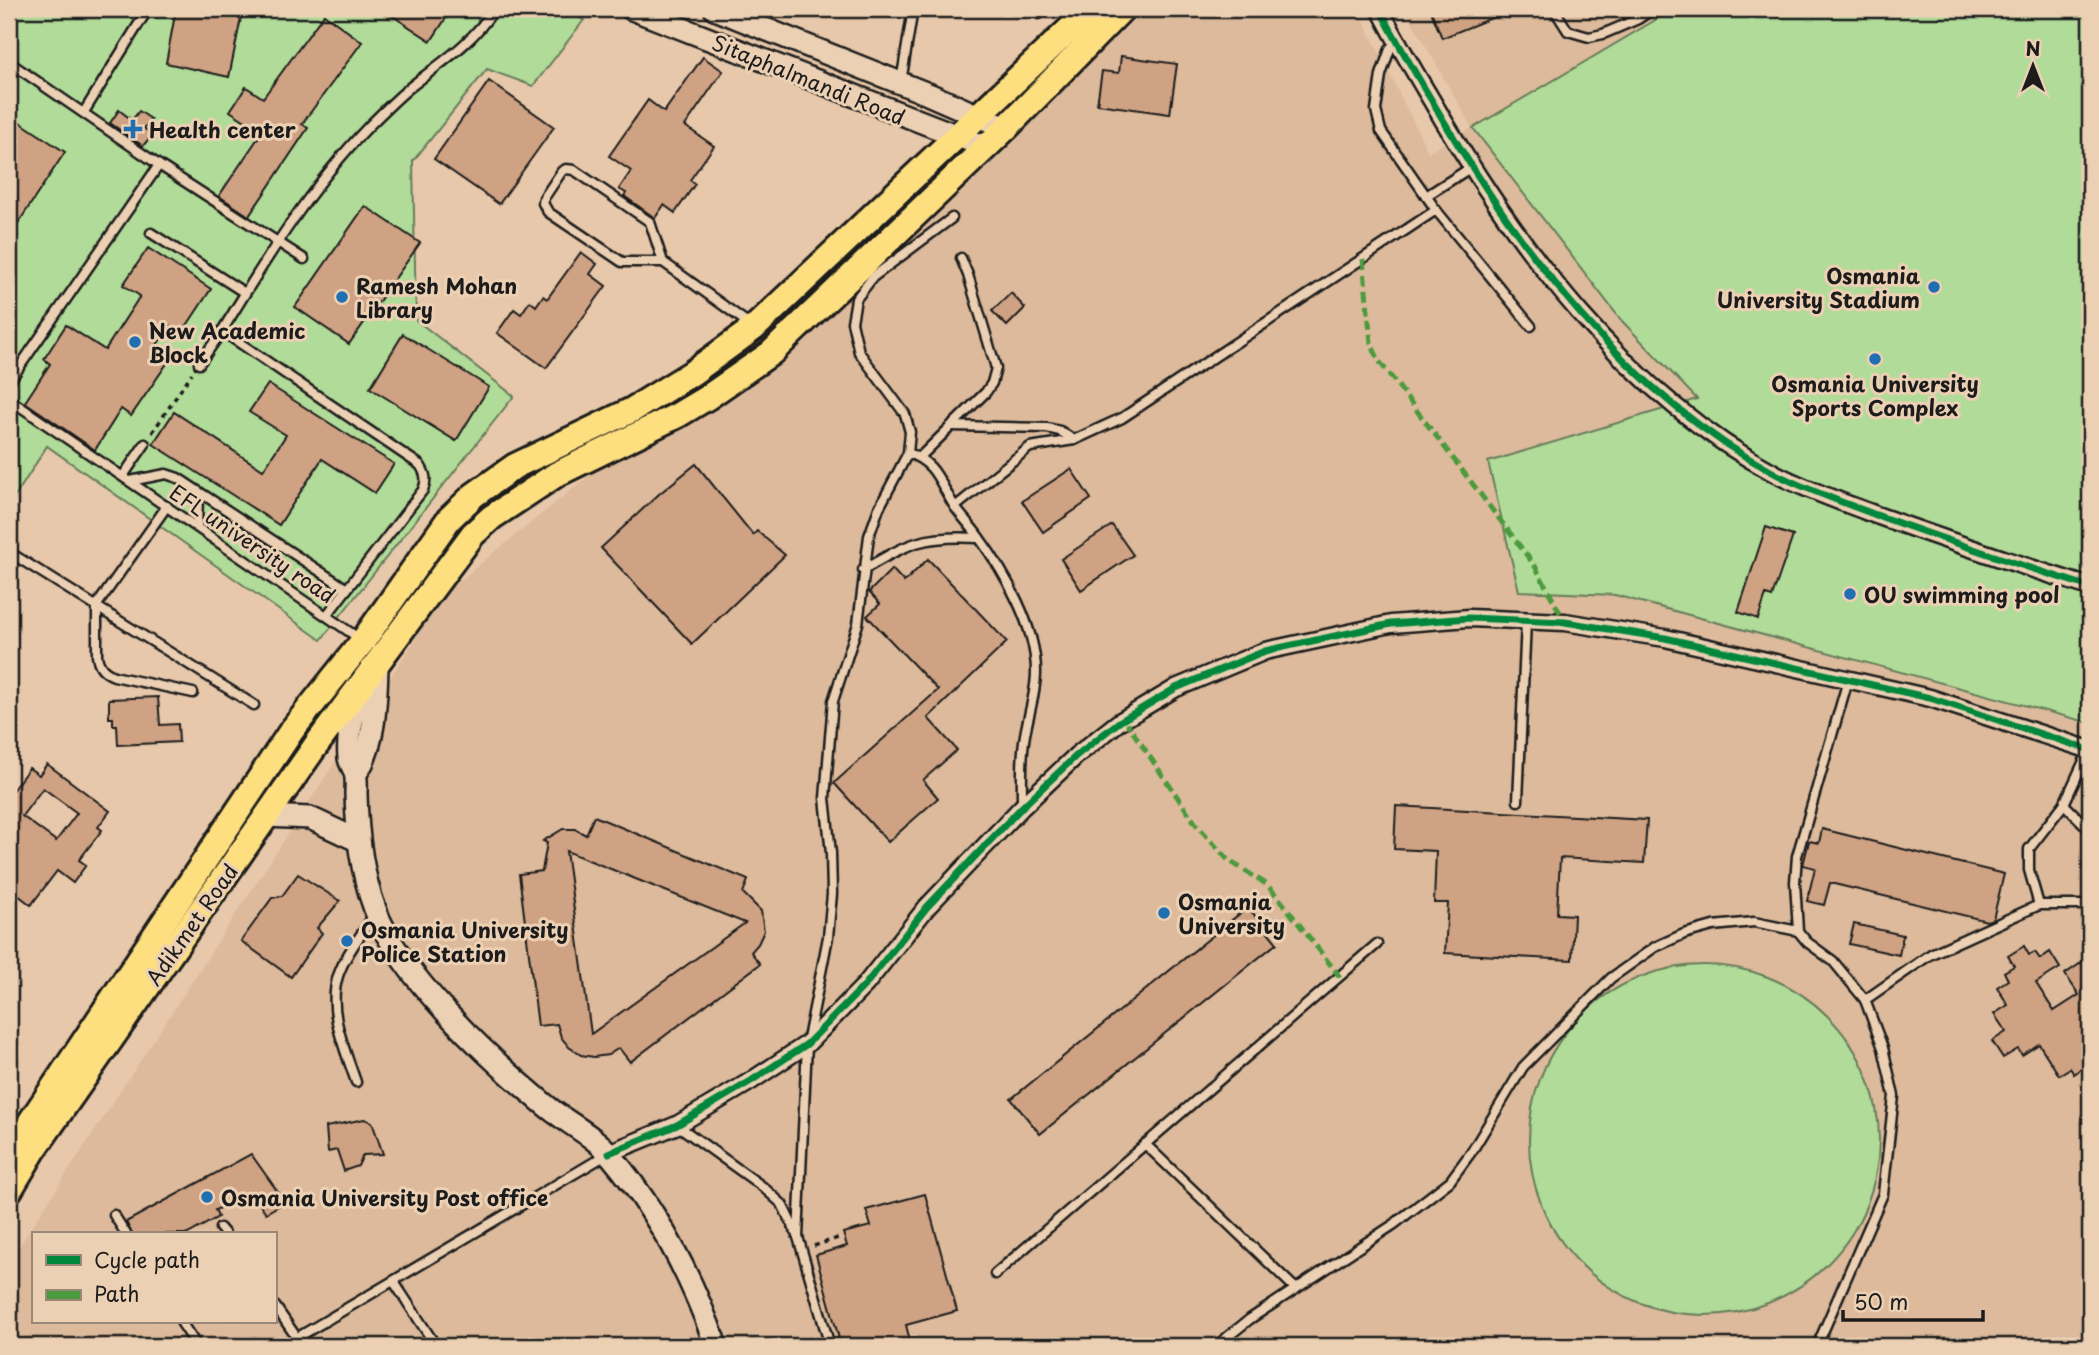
<svg xmlns="http://www.w3.org/2000/svg" width="2099" height="1355" font-family="'Playpen Sans',sans-serif">
<style>
.built{fill:#dcba9b;fill-rule:evenodd}
.green{fill:#b1db98;stroke:#667c5a;stroke-width:2}
.building{fill:#cfa283;stroke:#1c1c1c;stroke-width:2;fill-rule:evenodd}
.lines{fill:none;stroke-linecap:round;stroke-linejoin:round}
.lane-casing{stroke:#1c1c1c;stroke-width:13}
.street-casing{stroke:#1c1c1c;stroke-width:21}
.secondary-casing{stroke:#1c1c1c;stroke-width:26}
.primary-casing{stroke:#1c1c1c;stroke-width:30}
.path{stroke:#1c1c1c;stroke-width:3.5;stroke-dasharray:5 5;stroke-linecap:butt}
.lane{stroke:#ecd0b3;stroke-width:8}
.street{stroke:#ecd0b3;stroke-width:16}
.secondary{stroke:#ecd0b3;stroke-width:21}
.primary{stroke:#fedf80;stroke-width:24}
.quiet{stroke:#4c9a3e;stroke-width:5;stroke-dasharray:10 5;stroke-linecap:butt}
.cycleway-casing{stroke:#ecd0b3;stroke-width:11}
.cycleway{stroke:#00873e;stroke-width:7}
.poi-dot{fill:#1f6fb2;stroke:#ecd0b3;stroke-width:2.5}
.labels{text-anchor:middle;dominant-baseline:central;stroke-width:6;stroke-linejoin:round;paint-order:stroke}
.street-label{font-size:21px;fill:#1c1c1c;stroke:#ecd0b3}
.poi-label{font-size:21px;font-weight:bold;fill:#1c1c1c;stroke:#ecd0b3;text-anchor:start}
</style>
<rect width="100%" height="100%" fill="#e8c8aa"/>
<filter id="ink" filterUnits="userSpaceOnUse"><feTurbulence type="fractalNoise" baseFrequency=".0143" numOctaves="2"/><feDisplacementMap in="SourceGraphic" scale="14" xChannelSelector="R" yChannelSelector="G"/><feConvolveMatrix kernelMatrix="1 2 1 2 8 2 1 2 1" color-interpolation-filters="sRGB"/></filter>
<g filter="url(#ink)">
<path class="built" d="M 1144,9 L 1358,9 L 1428,152 L 1472,128 L 1405,9 L 2090,9 L 2090,1346 L 9,1346 L 9,1262 L 446,592 L 1066,87 ZM 33,1234 L 275,1234 L 275,1322 L 33,1322 Z"/>
<g class="green">
<polygon points="9,9 560,9 584,20 533,86 487,69 413,161 416,320 514,396 321,640 47,446 9,506"/>
<polygon points="1674,9 2090,9 2090,723 1615,595 1519,591 1488,462 1697,399 1621,320 1473,128"/>
<circle cx="1704" cy="1140" r="175"/>
</g>
<g class="building">
<polygon points="176,9 234,9 233,14 241,18 229,77 166,63"/>
<polygon points="382,9 452,9 431,41"/>
<polygon points="1430,9 1514,9 1442,38"/>
<polygon points="324,14 362,42 302,124 308,128 249,216 219,196 262,132 230,111 246,87 263,98"/>
<polygon points="1121,56 1177,64 1170,114 1097,104 1102,71 1119,73"/>
<polygon points="703,57 723,71 685,126 714,146 690,180 695,184 675,213 664,205 655,218 624,196 626,193 619,189 631,171 609,156 648,100 664,112"/>
<polygon points="489,81 554,127 499,204 434,159"/>
<polygon points="119,110 132,120 139,111 151,119 144,128 152,135 143,146 110,123"/>
<polygon points="9,115 65,152 9,237"/>
<polygon points="365,206 420,243 349,344 295,307"/>
<polygon points="148,248 211,289 182,333 170,326 152,352 168,362 131,416 121,409 95,450 25,402 50,364 44,359 66,325 105,350 140,296 123,285"/>
<polygon points="581,252 597,264 590,274 606,286 546,368 497,333 514,309 521,314 530,301 536,306 543,296 547,299"/>
<polygon points="1011,293 1025,308 1007,326 992,311"/>
<polygon points="403,334 489,387 456,441 370,388"/>
<polygon points="268,384 394,464 375,493 322,459 279,525 153,444 174,412 263,470 286,435 249,412"/>
<polygon points="696,464 753,535 757,531 785,555 692,644 601,548 659,494"/>
<polygon points="1071,469 1091,499 1043,532 1022,501"/>
<polygon points="1112,525 1133,555 1081,590 1061,559"/>
<polygon points="1766,527 1793,536 1772,597 1766,595 1758,619 1738,612"/>
<polygon points="928,559 1007,642 928,718 957,750 923,780 938,798 888,842 834,783 938,690 867,616 880,604 869,592 892,569 904,582"/>
<polygon points="158,697 160,725 178,724 179,742 118,745 117,725 113,725 113,718 109,718 109,699"/>
<path d="M 47,764 L 110,811 L 98,827 L 102,830 L 79,860 L 86,865 L 73,883 L 57,871 L 31,905 L 9,888 L 9,795 L 29,768 L 39,775 ZM 43,788 L 77,813 L 56,841 L 22,816 Z"/>
<polygon points="1396,806 1647,820 1644,863 1560,858 1557,914 1574,915 1572,960 1445,953 1448,903 1434,903 1436,851 1394,849"/>
<path d="M 594,816 L 748,880 L 743,893 L 761,911 L 764,931 L 758,944 L 751,952 L 760,964 L 630,1062 L 619,1048 L 608,1055 L 594,1057 L 581,1055 L 569,1047 L 561,1037 L 557,1024 L 538,1026 L 519,874 L 542,871 L 547,843 L 543,841 L 563,829 L 575,829 L 586,835 ZM 566,851 L 745,923 L 591,1034 Z"/>
<polygon points="1822,829 2004,874 1993,919 1987,921 1830,883 1824,905 1807,901 1815,868 1803,865 1809,841 1819,843"/>
<polygon points="298,874 340,901 317,928 322,933 291,977 241,941 272,898 282,896"/>
<polygon points="1248,907 1277,943 1040,1134 1011,1099"/>
<polygon points="1854,924 1903,935 1899,955 1849,944"/>
<polygon points="2024,946 2029,955 2035,952 2040,959 2050,952 2060,968 2036,983 2054,1011 2079,995 2065,974 2084,961 2090,971 2090,1063 2074,1074 2070,1068 2059,1075 2039,1044 2022,1055 2018,1049 2003,1058 1992,1041 2006,1032 1994,1014 2008,1005 1997,987 2008,980 2004,972 2014,966 2008,956"/>
<polygon points="364,1119 372,1122 383,1154 363,1155 358,1166 344,1171 337,1150 328,1152 326,1127"/>
<polygon points="251,1154 285,1202 266,1213 252,1193 215,1210 218,1217 188,1234 132,1234 126,1222"/>
<polygon points="925,1194 957,1311 906,1325 910,1341 890,1346 841,1346 816,1255 847,1246 843,1233 871,1226 866,1210"/>
</g>
<g class="lines">
<defs>
<g id="lane">
<polyline points="1033,9 1039,14"/>
<polyline points="1554,9 1568,31 1589,37 1603,34 1638,19 1653,9"/>
<polyline points="9,62 159,165 304,259"/>
<polyline points="901,82 913,9"/>
<polyline points="84,112 148,9"/>
<polyline points="1426,196 1470,168"/>
<polyline points="1436,210 1531,326"/>
<polyline points="151,233 245,293"/>
<polyline points="663,262 622,262 548,212 543,203 544,198 562,171 566,169 574,170 650,222 663,262 752,326"/>
<polyline points="199,364 222,331"/>
<polyline points="9,382 159,165"/>
<polyline points="9,399 360,639"/>
<polyline points="951,426 1047,428 1060,431 1074,440"/>
<path d="M 908,453 C 937,463 939,483 955,507 C 962,517 971,526 978,536 C 1005,573 1036,626 1036,672 C 1036,695 1027,718 1024,741 C 1021,762 1022,784 1022,805"/>
<polyline points="920,457 986,392 992,383 996,368 968,275 961,258"/>
<polyline points="123,476 145,444"/>
<polyline points="130,481 166,474 178,478 347,589"/>
<polyline points="193,490 198,499 197,526"/>
<path d="M 167,506 L 97,605 L 97,656 C 99,667 104,672 114,676 L 193,693"/>
<polyline points="955,507 1030,447 1074,440 1122,418 1436,210 1381,131 1376,110 1381,75 1390,49 1396,40"/>
<polyline points="9,552 254,705"/>
<path d="M 863,570 C 910,542 924,535 979,538"/>
<path d="M 327,615 L 423,490 C 427,480 426,474 420,465 L 222,331 C 266,259 310,187 369,126 C 382,113 395,100 408,89 C 440,63 472,44 494,9"/>
<polyline points="1848,680 1797,856 1795,882 1798,931 1807,942 1833,961 1865,1000"/>
<polyline points="1518,801 1526,621"/>
<polyline points="2064,804 2090,830"/>
<polyline points="2039,905 2029,870 2029,849 2064,804 2089,750"/>
<path d="M 356,1082 C 345,1049 327,1011 338,976 C 345,955 362,934 374,915"/>
<polyline points="677,1125 763,1187 782,1204 798,1237 830,1346"/>
<polyline points="1145,1144 1296,1289"/>
<polyline points="114,1215 126,1234"/>
<polyline points="220,1228 225,1234"/>
<polyline points="798,1237 807,1044 828,937 832,894 831,853 825,798 833,701 858,624 869,536 879,508 908,453 910,432 905,414 859,352 852,322 856,299 873,277 952,218"/>
<polyline points="995,1274 1377,944"/>
<polyline points="394,1282 436,1346"/>
<polyline points="275,1306 297,1338"/>
<polyline points="181,1322 197,1346"/>
<polyline points="283,1346 606,1155"/>
<polyline points="1216,1346 1250,1319 1393,1225 1450,1181 1472,1151 1523,1067 1611,978 1655,947 1684,934 1713,926 1754,922 1798,931"/>
<polyline points="1817,1346 1883,1194 1894,1096 1883,1048 1865,1000 1931,954 2039,905 2090,905"/>
</g>
<g id="street">
<path d="M 1380,9 C 1396,41 1414,71 1432,101 C 1516,246 1625,394 1776,474 C 1809,491 1845,503 1879,516 C 1949,541 2019,565 2090,587"/>
<polyline points="609,1153 677,1125 751,1081 807,1044 865,985 927,907 1022,807 1077,755 1119,722 1176,688 1265,651 1391,624 1469,618 1565,622 1665,638 1930,698 2090,750"/>
</g>
<g id="secondary">
<polyline points="632,9 986,147"/>
<polyline points="715,9 928,94 1006,128"/>
<path d="M 365,686 C 354,708 347,734 349,758 C 350,764 354,768 355,773 C 357,779 356,788 356,794 C 357,834 361,872 375,909 C 398,974 491,1060 544,1104 C 565,1122 594,1135 611,1156 C 658,1212 692,1278 716,1346"/>
<path d="M 356,773 C 375,749 376,698 377,668"/>
<polyline points="266,816 310,818 359,841"/>
</g>
<g id="primary">
<polyline points="9,1154 292,730 363,641 449,519 474,495 515,466 632,410 692,373 754,328 1091,9"/>
<polyline points="9,1191 33,1151 314,748 473,534 492,517 557,474 678,415 708,397 771,353 1006,128 1122,9"/>
</g>
</defs>
<use href="#lane" class="lane-casing"/>
<use href="#street" class="street-casing"/>
<use href="#secondary" class="secondary-casing"/>
<use href="#primary" class="primary-casing"/>
<g class="path">
<polyline points="152,433 192,373"/>
<polyline points="814,1246 841,1237"/>
</g>
<use href="#lane" class="lane"/>
<use href="#street" class="street"/>
<use href="#secondary" class="secondary"/>
<use href="#primary" class="primary"/>
<g class="quiet">
<polyline points="1363,259 1371,343 1379,361 1535,566 1565,622"/>
<polyline points="1124,719 1196,824 1228,860 1266,884 1278,897 1340,977"/>
</g>
<defs>
<g id="cycleway">
<path d="M 1380,9 C 1396,41 1414,71 1432,101 C 1516,246 1625,394 1776,474 C 1809,491 1845,503 1879,516 C 1949,541 2019,565 2090,587"/>
<polyline points="609,1153 677,1125 751,1081 807,1044 865,985 927,907 1022,807 1077,755 1119,722 1176,688 1265,651 1391,624 1469,618 1565,622 1665,638 1930,698 2090,750"/>
</g>
</defs>
<use href="#cycleway" class="cycleway-casing"/>
<use href="#cycleway" class="cycleway"/>
</g>
</g>
<g class="poi-dot">
<path d="M129.5 118.5h7v7h7v7h-7v7h-7v-7h-7v-7h7z"/>
<circle cx="1934" cy="287" r="7"/>
<circle cx="342" cy="297" r="7"/>
<circle cx="135" cy="342" r="7"/>
<circle cx="1875" cy="359" r="7"/>
<circle cx="1850" cy="594" r="7"/>
<circle cx="1164" cy="913" r="7"/>
<circle cx="347" cy="941" r="7"/>
<circle cx="207" cy="1197" r="7"/>
</g>
<g class="labels">
<g class="street-label">
<text transform="translate(809 79) rotate(22)">Sitaphalmandi Road</text>
<text transform="translate(253 543) rotate(34)">EFL university road</text>
<text transform="translate(191 924) rotate(-55)">Adikmet Road</text>
</g>
<g class="poi-label">
<text x="149" y="129">Health center</text>
<text x="1920" y="275" text-anchor="end">Osmania<tspan x="1920" dy="24">University Stadium</tspan></text>
<text x="356" y="285">Ramesh Mohan<tspan x="356" dy="24">Library</tspan></text>
<text x="149" y="330">New Academic<tspan x="149" dy="24">Block</tspan></text>
<text x="1875" y="383" text-anchor="middle">Osmania University<tspan x="1875" dy="24">Sports Complex</tspan></text>
<text x="1864" y="594">OU swimming pool</text>
<text x="1178" y="901">Osmania<tspan x="1178" dy="24">University</tspan></text>
<text x="361" y="929">Osmania University<tspan x="361" dy="24">Police Station</tspan></text>
<text x="221" y="1197">Osmania University Post office</text>
</g>
</g>
<rect width="2099" height="1355" fill="none" stroke="#ecd0b3" stroke-width="35"/>
<rect x="18" y="18" width="2064" height="1320" fill="none" stroke="#1c1c1c" stroke-width="2.5" filter="url(#ink)"/>
<rect x="32" y="1232" width="245" height="91" fill="#ecd0b3" stroke="#998877" stroke-width="2"/>
<rect x="46" y="1255" width="35" height="10" fill="#00873e" stroke="#998877" stroke-width="2"/>
<text x="94" y="1268" font-size="21" fill="#1c1c1c">Cycle path</text>
<rect x="46" y="1290" width="35" height="10" fill="#4c9a3e" stroke="#998877" stroke-width="2"/>
<text x="94" y="1302" font-size="21" fill="#1c1c1c">Path</text>
<g transform="translate(2033 66)" stroke="#ecd0b3" stroke-width="5" paint-order="stroke">
<path d="M0-5L12 26L0 18L-12 26Z" fill="#1c1c1c"/>
<text y="-10" font-size="19" font-weight="bold" text-anchor="middle" fill="#1c1c1c">N</text>
</g>
<path d="M1843 1310v10h140v-10" fill="none" stroke="#1c1c1c" stroke-width="3.5"/>
<text x="1854" y="1310" font-size="21" fill="#1c1c1c" stroke="#ecd0b3" stroke-width="5" paint-order="stroke">50 m</text>
</svg>
